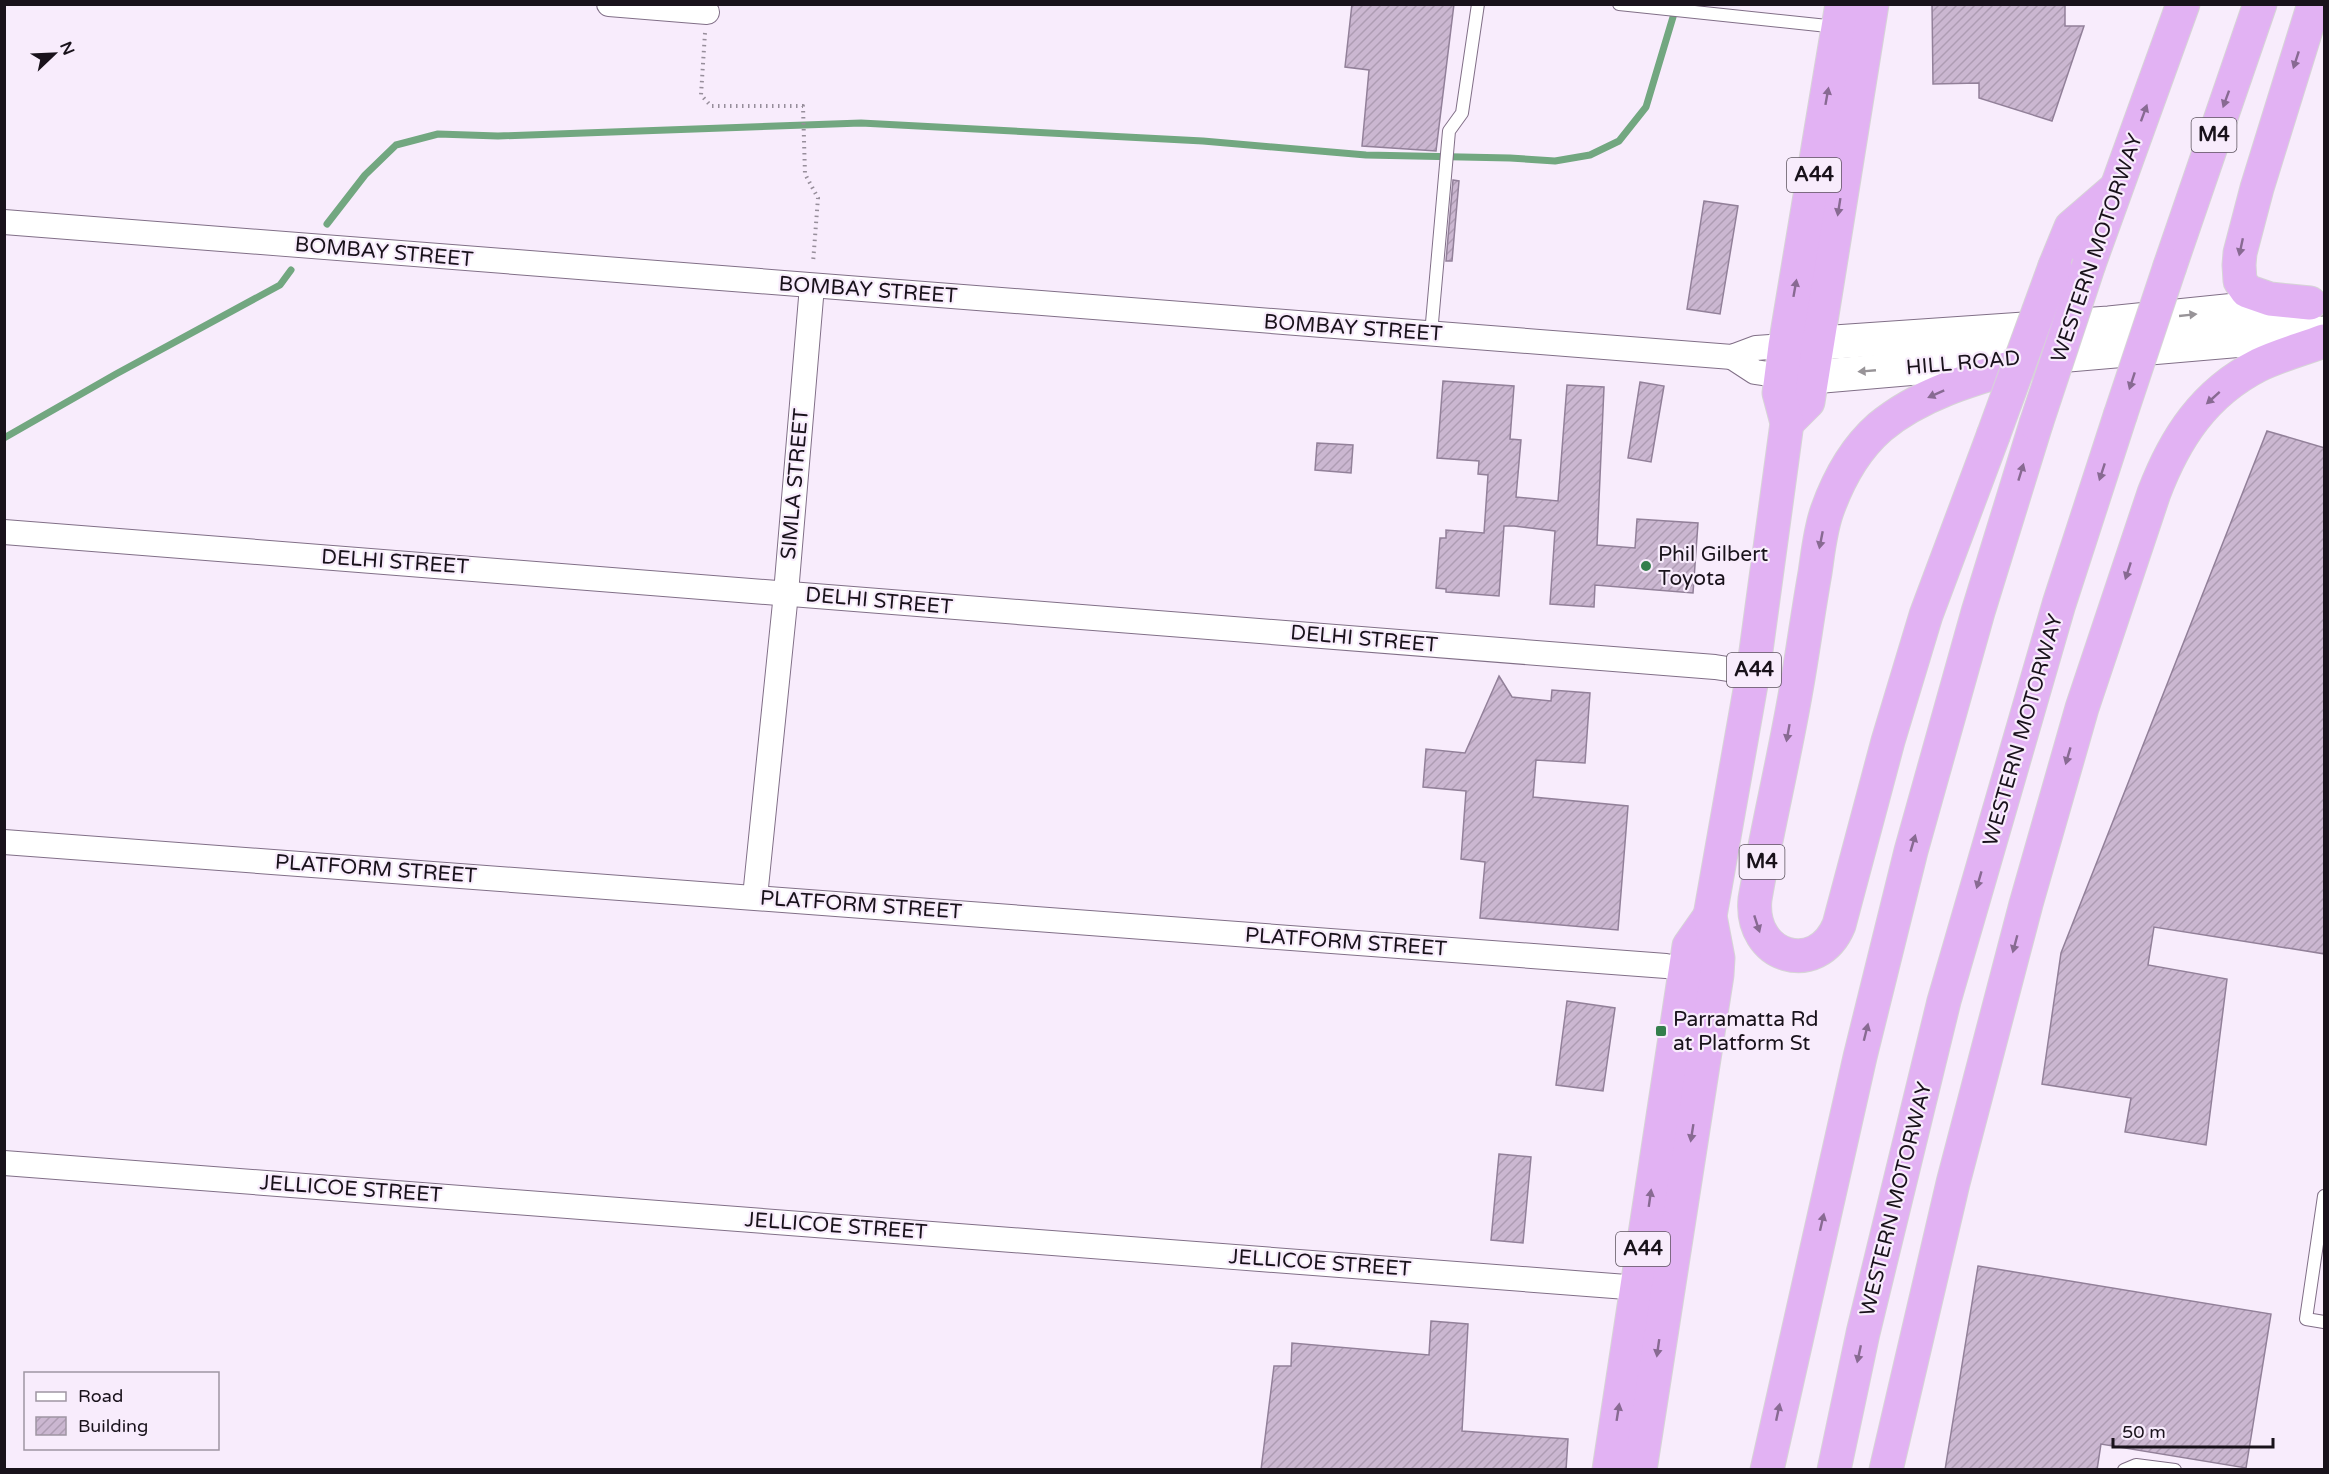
<svg xmlns="http://www.w3.org/2000/svg" width="2329" height="1474" font-family="'Varela Round',sans-serif">
<style>
.lines{fill:none;stroke-linecap:round;stroke-linejoin:round}
.stream{stroke:#72a780;stroke-width:7}
.building{fill:url(#building-hatch);stroke:#928099;stroke-width:1.5}
.lane-casing{stroke:#816f87;stroke-width:14}
.street-casing{stroke:#816f87;stroke-width:26}
.secondary-casing{stroke:#816f87;stroke-width:35}
.highway-casing{stroke:#d6d4d6;stroke-width:35}
.path{stroke:#978e9b;stroke-width:4;stroke-dasharray:1.5 4.5;stroke-linecap:butt}
.lane{stroke:#fff;stroke-width:12}
.street{stroke:#fff;stroke-width:24}
.secondary{stroke:#fff;stroke-width:33}
.highway{stroke:#e2b2f3;stroke-width:33}
.highway-bridge-casing{stroke:#d6d4d6;stroke-width:35;stroke-linecap:butt}
.highway-bridge{stroke:#e2b2f3;stroke-width:33}
.oneway{fill:#886a92}
.oneway2{fill:#989498}
.poi-dot{fill:#337e4c;stroke:#f8ecfc;stroke-width:2}
.labels{text-anchor:middle;dominant-baseline:central;stroke-width:4.5;stroke-linejoin:round;paint-order:stroke}
.shield{fill:#f8ecfc;stroke:#5c535e;stroke-width:1.5}
.shield-label{font-size:20px;font-weight:bold;fill:#19121b}
.street-label{font-size:21px;fill:#19121b;stroke:#f8ecfc}
.poi-label{font-size:21px;fill:#19121b;stroke:#f8ecfc;text-anchor:start}
</style>
<defs>
<pattern id="building-hatch" width="6" height="6" patternUnits="userSpaceOnUse" patternTransform="scale(1.5)"><rect width="6" height="6" fill="#cbb7d1"/><path d="M-1 1l2-2M0 6l6-6M5 7l2-2" fill="none" stroke="#ae9cb3"/></pattern>
</defs>
<rect width="100%" height="100%" fill="#f8ecfc"/>
<g class="lines">
<g class="stream">
<polyline points="327,224 365,175 396,145 438,134 498,136 861,123 1203,141 1366,155 1510,158 1555,161 1590,155 1619,141 1646,107 1676,7"/>
<polyline points="4,438 116,374 280,285 291,270"/>
</g>
</g>
<g class="building">
<polygon points="1352,4 1454,4 1436,151 1362,146 1369,70 1345,67"/>
<polygon points="1932,4 2065,4 2065,26 2084,26 2052,121 1979,98 1979,83 1933,84"/>
<polygon points="1453,180 1459,181 1452,261 1446,261"/>
<polygon points="1704,201 1738,206 1720,314 1687,309"/>
<polygon points="1443,381 1514,386 1510,439 1521,440 1516,497 1558,501 1567,385 1604,387 1597,545 1635,548 1637,519 1698,523 1693,593 1595,585 1594,607 1550,604 1555,531 1514,526 1504,526 1499,596 1446,592 1446,589 1436,588 1440,538 1446,538 1446,530 1484,533 1488,475 1478,474 1479,461 1437,458"/>
<polygon points="1640,382 1664,386 1651,462 1628,458"/>
<polygon points="2267,431 2325,448 2325,954 2154,927 2148,965 2227,979 2206,1145 2125,1132 2131,1098 2042,1084 2061,953"/>
<polygon points="1317,443 1353,445 1351,473 1315,470"/>
<polygon points="1499,676 1512,697 1551,701 1552,690 1590,693 1585,763 1536,760 1533,797 1628,806 1618,930 1480,918 1485,862 1461,859 1466,791 1423,787 1426,749 1465,753"/>
<polygon points="1567,1001 1615,1008 1603,1091 1556,1085"/>
<polygon points="1499,1154 1531,1157 1523,1243 1491,1240"/>
<polygon points="1978,1266 2271,1314 2246,1468 2101,1444 2097,1470 1945,1470"/>
<polygon points="1431,1321 1468,1324 1462,1431 1568,1439 1566,1470 1261,1470 1274,1366 1291,1366 1292,1343 1429,1355"/>
</g>
<g class="lines">
<defs>
<g id="lane">
<polyline points="1619,4 1837,27"/>
<polyline points="1431,334 1449,131 1462,113 1478,4"/>
<polyline points="2324,1196 2306,1319 2324,1322"/>
<polyline points="2124,1470 2136,1465 2175,1470"/>
</g>
<g id="street">
<polyline points="609,4 707,12"/>
<polyline points="4,222 1732,357 1756,348 1785,346"/>
<polyline points="1732,357 1755,372 1782,376"/>
<polyline points="4,532 1715,667 1753,673"/>
<polyline points="4,842 1666,966 1701,972"/>
<polyline points="755,897 786,593 812,286"/>
<polyline points="4,1163 1653,1289"/>
</g>
<g id="secondary">
<polyline points="1791,345 2109,323 2293,304"/>
<polyline points="1785,376 1812,377 2324,333"/>
</g>
<g id="highway">
<polyline points="2089,264 2183,4"/>
<polyline points="2055,266 2071,227 2115,189"/>
<polyline points="2170,266 2260,4"/>
<polyline points="2310,303 2270,299 2247,291 2240,281 2239,265 2240,253 2257,188 2314,4"/>
<polyline points="1787,423 1808,402 1872,4"/>
<path d="M 1993,436 L 1926,615 L 1888,741 L 1839,925 C 1817,978 1749,958 1755,899 C 1767,829 1784,760 1796,690 C 1803,651 1808,612 1815,573 C 1818,553 1820,531 1827,511 C 1838,480 1856,448 1880,427 C 1928,387 1993,374 2051,356"/>
<polyline points="1609,1470 1689,946 1710,916"/>
<polyline points="1640,1470 1717,975 1718,958 1710,916 1753,673 1787,423 1779,393 1785,346 1842,4"/>
<polyline points="1767,1470 1860,1057 1911,851 1978,612 2036,424"/>
<polyline points="1834,1470 1863,1333 1944,1001 2059,604 2120,416"/>
<path d="M 1886,1470 L 1953,1183 L 2026,904 L 2082,708 L 2154,493 C 2175,438 2204,393 2259,365 C 2280,355 2303,349 2324,341"/>
</g>
</defs>
<use href="#lane" class="lane-casing"/>
<use href="#street" class="street-casing"/>
<use href="#secondary" class="secondary-casing"/>
<use href="#highway" class="highway-casing"/>
<polyline class="path" points="705,33 701,95 711,106 803,106 805,174 818,198 813,263"/>
<use href="#lane" class="lane"/>
<use href="#street" class="street"/>
<use href="#secondary" class="secondary"/>
<use href="#highway" class="highway"/>
<defs>
<g id="highway-bridge">
<polyline points="2120,416 2170,266"/>
<polyline points="2036,424 2089,264"/>
<polyline points="1993,436 2055,266"/>
</g>
</defs>
<use href="#highway-bridge" class="highway-bridge-casing"/>
<use href="#highway-bridge" class="highway-bridge"/>
</g>
<defs><path id="oneway-solid" d="M-6-.8H1V-3.2L6.5 0L1 3.2V.8H-6Z" transform="scale(1.5)"/></defs>
<g class="oneway">
<use href="#oneway-solid" transform="translate(2296 60) rotate(108)"/>
<use href="#oneway-solid" transform="translate(1827 96) rotate(-80)"/>
<use href="#oneway-solid" transform="translate(2226 99) rotate(110)"/>
<use href="#oneway-solid" transform="translate(2144 113) rotate(-70)"/>
<use href="#oneway-solid" transform="translate(1839 207) rotate(99)"/>
<use href="#oneway-solid" transform="translate(2241 247) rotate(102)"/>
<use href="#oneway-solid" transform="translate(1795 288) rotate(-80)"/>
<use href="#oneway-solid" transform="translate(2132 381) rotate(108)"/>
<use href="#oneway-solid" transform="translate(1936 394) rotate(156)"/>
<use href="#oneway-solid" transform="translate(2213 398) rotate(138)"/>
<use href="#oneway-solid" transform="translate(2021 472) rotate(-73)"/>
<use href="#oneway-solid" transform="translate(2102 472) rotate(108)"/>
<use href="#oneway-solid" transform="translate(1821 540) rotate(101)"/>
<use href="#oneway-solid" transform="translate(2128 571) rotate(108)"/>
<use href="#oneway-solid" transform="translate(1788 733) rotate(100)"/>
<use href="#oneway-solid" transform="translate(2068 756) rotate(106)"/>
<use href="#oneway-solid" transform="translate(1913 843) rotate(-74)"/>
<use href="#oneway-solid" transform="translate(1979 880) rotate(106)"/>
<use href="#oneway-solid" transform="translate(1757 924) rotate(72)"/>
<use href="#oneway-solid" transform="translate(2015 944) rotate(105)"/>
<use href="#oneway-solid" transform="translate(1866 1032) rotate(-76)"/>
<use href="#oneway-solid" transform="translate(1692 1133) rotate(99)"/>
<use href="#oneway-solid" transform="translate(1650 1198) rotate(-82)"/>
<use href="#oneway-solid" transform="translate(1822 1222) rotate(-77)"/>
<use href="#oneway-solid" transform="translate(1658 1348) rotate(98)"/>
<use href="#oneway-solid" transform="translate(1859 1354) rotate(102)"/>
<use href="#oneway-solid" transform="translate(1618 1412) rotate(-81)"/>
<use href="#oneway-solid" transform="translate(1778 1412) rotate(-78)"/>
</g>
<g class="oneway2">
<use href="#oneway-solid" transform="translate(2188 315) rotate(-6)"/>
<use href="#oneway-solid" transform="translate(1867 371) rotate(175)"/>
</g>
<g class="poi-dot">
<circle cx="1646" cy="566" r="6"/>
<rect x="1655" y="1025" width="12" height="12" rx="3"/>
</g>
<g class="labels">
<g class="shield">
<rect x="2191.5" y="118" width="45" height="34" rx="4.5"/>
<rect x="1787" y="158" width="54" height="34" rx="4.5"/>
<rect x="1727" y="653" width="54" height="34" rx="4.5"/>
<rect x="1739.5" y="845" width="45" height="34" rx="4.5"/>
<rect x="1616" y="1232" width="54" height="34" rx="4.5"/>
</g>
<g class="shield-label">
<text x="2214" y="135">M4</text>
<text x="1814" y="175">A44</text>
<text x="1754" y="670">A44</text>
<text x="1762" y="862">M4</text>
<text x="1643" y="1249">A44</text>
</g>
<g class="street-label">
<text transform="translate(2097 248) rotate(-71)">WESTERN MOTORWAY</text>
<text transform="translate(384 252) rotate(5)">BOMBAY STREET</text>
<text transform="translate(868 290) rotate(4)">BOMBAY STREET</text>
<text transform="translate(1353 328) rotate(4)">BOMBAY STREET</text>
<text transform="translate(1963 363) rotate(-5)">HILL ROAD</text>
<text transform="translate(795 484) rotate(-85)">SIMLA STREET</text>
<text transform="translate(395 562) rotate(4)">DELHI STREET</text>
<text transform="translate(879 601) rotate(5)">DELHI STREET</text>
<text transform="translate(1364 639) rotate(5)">DELHI STREET</text>
<text transform="translate(2023 730) rotate(-74)">WESTERN MOTORWAY</text>
<text transform="translate(376 869) rotate(4)">PLATFORM STREET</text>
<text transform="translate(861 905) rotate(4)">PLATFORM STREET</text>
<text transform="translate(1346 942) rotate(4)">PLATFORM STREET</text>
<text transform="translate(351 1189) rotate(4)">JELLICOE STREET</text>
<text transform="translate(1896 1199) rotate(-76)">WESTERN MOTORWAY</text>
<text transform="translate(836 1226) rotate(4)">JELLICOE STREET</text>
<text transform="translate(1320 1263) rotate(4)">JELLICOE STREET</text>
</g>
<g class="poi-label">
<text x="1658" y="554">Phil Gilbert<tspan x="1658" dy="24">Toyota</tspan></text>
<text x="1673" y="1019">Parramatta Rd<tspan x="1673" dy="24">at Platform St</tspan></text>
</g>
</g>
<rect width="2329" height="1474" fill="none" stroke="#19121b" stroke-width="12"/>
<rect x="24" y="1372" width="195" height="78" fill="#f8ecfc" stroke="#9f95a2" stroke-width="1.5"/>
<rect x="36" y="1392" width="30" height="9" fill="#ffffff" stroke="#9f95a2" stroke-width="1.5"/>
<text x="78" y="1402" font-size="18" fill="#19121b">Road</text>
<rect x="36" y="1417" width="30" height="18" fill="url(#building-hatch)" stroke="#9f95a2" stroke-width="1.5"/>
<text x="78" y="1432" font-size="18" fill="#19121b">Building</text>
<g transform="translate(54 54) rotate(67)" stroke="#f8ecfc" stroke-width="4.5" paint-order="stroke">
<path d="M0-4.5L10 22L0 15L-10 22Z" fill="#19121b"/>
<text y="-9" font-size="16" font-weight="bold" text-anchor="middle" fill="#19121b">N</text>
</g>
<path d="M2113 1438v9h160v-9" fill="none" stroke="#19121b" stroke-width="3"/>
<text x="2122" y="1438" font-size="18" fill="#19121b" stroke="#f8ecfc" stroke-width="4.5" paint-order="stroke">50 m</text>
</svg>
